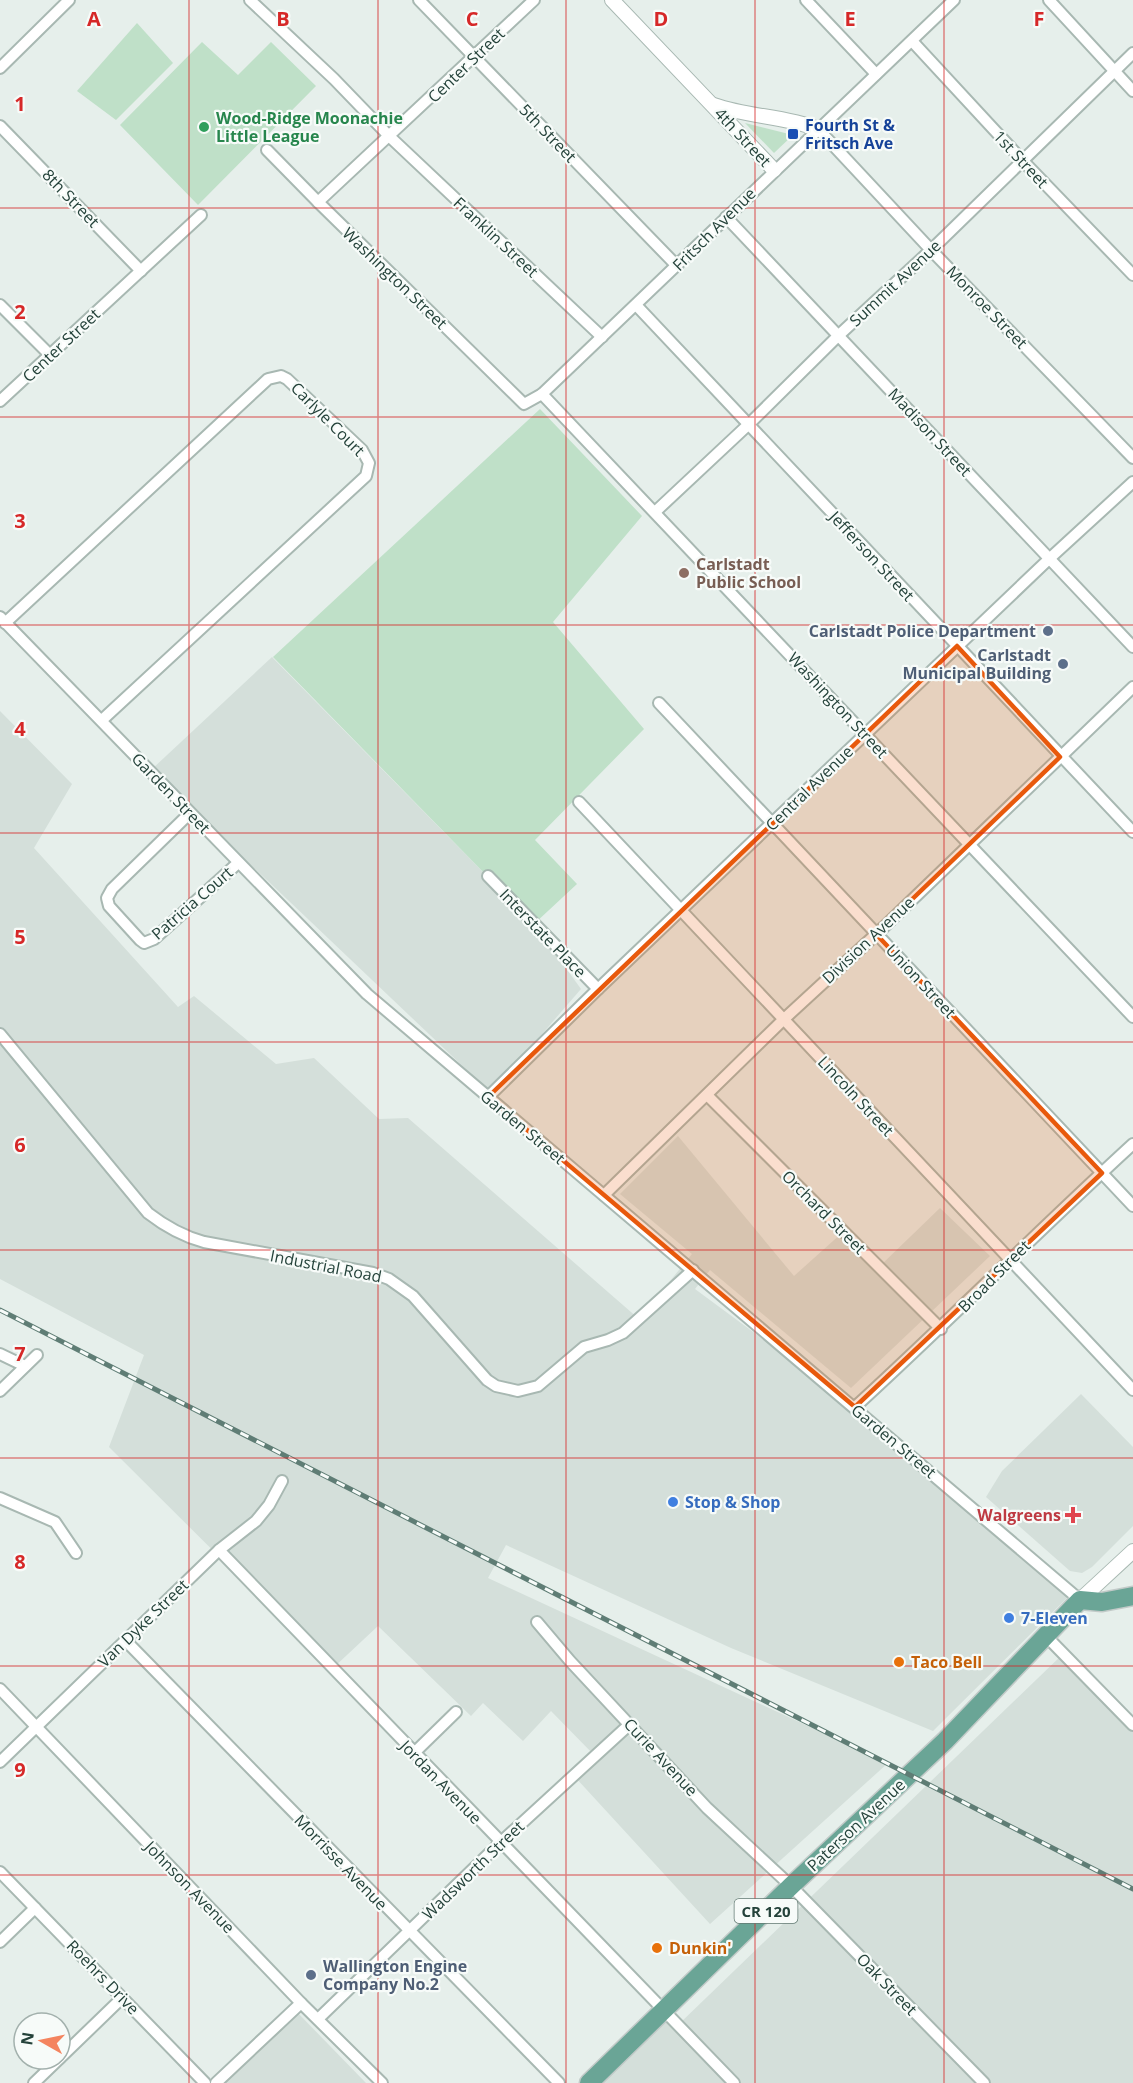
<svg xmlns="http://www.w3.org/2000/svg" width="1133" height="2083" font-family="'Open Sans',sans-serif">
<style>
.built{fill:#d4dfda}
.green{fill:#bfe0c8}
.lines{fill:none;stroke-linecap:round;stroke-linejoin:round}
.minor-casing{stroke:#a8b8b2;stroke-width:14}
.tertiary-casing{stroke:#a8b8b2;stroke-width:16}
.primary-casing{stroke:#c2cac8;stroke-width:21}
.minor{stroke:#fff;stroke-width:10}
.tertiary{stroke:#fff;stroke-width:14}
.primary{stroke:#6aa596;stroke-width:18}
.rail-casing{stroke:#5f7d75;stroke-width:5}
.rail{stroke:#f7fbf9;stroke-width:3;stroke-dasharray:9;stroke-linecap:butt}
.marked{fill:#e8590c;fill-opacity:0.2;stroke:#e8590c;stroke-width:4.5;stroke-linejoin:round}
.grid{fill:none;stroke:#d62828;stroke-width:1.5;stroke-opacity:0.55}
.leisure-dot{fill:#2e9e5b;stroke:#f7fbf9;stroke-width:2}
.transit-dot{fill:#1a4fb4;stroke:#f7fbf9;stroke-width:2}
.education-dot{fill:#8d6e63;stroke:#f7fbf9;stroke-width:2}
.service-dot{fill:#5c6f8a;stroke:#f7fbf9;stroke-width:2}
.shop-dot{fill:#3f7fe0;stroke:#f7fbf9;stroke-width:2}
.health-dot{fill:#e0444e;stroke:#f7fbf9;stroke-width:2}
.food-dot{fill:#e8710a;stroke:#f7fbf9;stroke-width:2}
.labels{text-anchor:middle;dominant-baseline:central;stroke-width:4.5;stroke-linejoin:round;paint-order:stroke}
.shield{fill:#f7fbf9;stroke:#637a73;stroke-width:1.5}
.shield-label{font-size:15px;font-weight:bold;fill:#24423a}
.street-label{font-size:16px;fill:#24423a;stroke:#f7fbf9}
.leisure-label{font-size:16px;font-weight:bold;fill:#27864d;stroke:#f7fbf9;text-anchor:start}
.transit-label{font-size:16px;font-weight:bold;fill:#164399;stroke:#f7fbf9;text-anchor:start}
.education-label{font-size:16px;font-weight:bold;fill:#785e54;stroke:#f7fbf9;text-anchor:start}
.service-label{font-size:16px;font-weight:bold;fill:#4e5e75;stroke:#f7fbf9;text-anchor:end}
.shop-label{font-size:16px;font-weight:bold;fill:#366cbe;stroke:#f7fbf9;text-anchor:start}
.health-label{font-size:16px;font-weight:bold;fill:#be3a42;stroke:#f7fbf9;text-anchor:end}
.food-label{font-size:16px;font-weight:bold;fill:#c56008;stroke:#f7fbf9;text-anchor:start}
.grid-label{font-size:20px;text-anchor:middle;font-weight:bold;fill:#d62828;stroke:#f7fbf9;stroke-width:4.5;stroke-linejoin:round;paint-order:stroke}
</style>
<rect width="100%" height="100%" fill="#e6efeb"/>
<g class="built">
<polygon points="272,657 534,924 581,989 491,1093 151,770"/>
<polygon points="0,711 72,784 34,848 178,1007 194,996 276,1064 314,1058 379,1119 408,1118 639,1319 692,1254 620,1194 678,1136 794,1276 843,1232 881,1265 940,1208 990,1256 851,1388 710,1270 695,1289 855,1407 1073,1592 933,1731 731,1648 506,1545 488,1578 888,1763 710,1924 575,1777 595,1756 551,1711 523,1741 483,1703 471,1716 378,1626 332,1669 109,1447 144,1355 0,1279"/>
<polygon points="1081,1394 1133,1447 1133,1526 1092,1567 1082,1573 1070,1571 986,1497 1002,1471"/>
<polygon points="1065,1652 1133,1721 1133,2083 736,2083 679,2024"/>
<polygon points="294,2009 366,2083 216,2083"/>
<polygon points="664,2012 729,2083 589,2083"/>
</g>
<g class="green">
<polygon points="137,23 173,63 116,120 77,91"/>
<polygon points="202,42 238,75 271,42 316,86 198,205 120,125"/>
<polygon points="745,123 793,135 774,153"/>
<polygon points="540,409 642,516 553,622 644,729 535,840 577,884 534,924 273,657"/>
</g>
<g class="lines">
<defs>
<g id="minor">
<polyline points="250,0 334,79 390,137 602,337"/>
<polyline points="419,0 677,266"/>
<polyline points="806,0 876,74"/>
<polyline points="1049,0 1133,91"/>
<polyline points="912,41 1022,160 1133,275"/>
<polyline points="0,68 69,0"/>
<polyline points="0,126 141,271"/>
<polyline points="818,129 931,250 1133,458"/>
<polyline points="267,150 318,202 524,404 542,394 954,0"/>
<polyline points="318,202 534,0"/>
<polyline points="726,217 1133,647"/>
<polyline points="0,305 50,355"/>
<polyline points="636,305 1133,832"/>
<polyline points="542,394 1133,1017"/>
<polyline points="0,401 201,215"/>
<polyline points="655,512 749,424 839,335 931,250 1133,53"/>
<polyline points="0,617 367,994 1080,1600"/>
<polyline points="5,623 268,379 281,376 287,379 362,450 369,463 366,476 102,720"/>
<polyline points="659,703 1133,1206"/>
<polyline points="579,802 1133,1390"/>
<polyline points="190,813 112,889 107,898 109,906 140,940 144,943 154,939 238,863"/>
<polyline points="488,876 598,989"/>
<path d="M 0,1034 L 148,1213 C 166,1227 182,1236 204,1242 L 373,1273 L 389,1279 L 413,1296 L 487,1380 L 496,1386 L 518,1391 L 538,1386 L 584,1347 L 608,1340 L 623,1333 L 693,1270"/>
<polyline points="707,1095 941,1329"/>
<polyline points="488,1097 598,989 1049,559 1133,482"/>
<polyline points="604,1195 783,1020 884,927 1133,687"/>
<polyline points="0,1354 25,1366"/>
<polyline points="0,1391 37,1355"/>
<path d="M 855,1407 C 949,1321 1039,1230 1133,1144"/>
<polyline points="0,1498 55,1522 76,1553"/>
<polyline points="219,1550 734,2083"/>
<polyline points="537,1622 570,1661 707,1808 791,1886 984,2083"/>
<polyline points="1046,1636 1133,1725"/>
<polyline points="125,1640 559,2083"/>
<polyline points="0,1689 301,2003 382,2083"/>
<polyline points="414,1753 456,1712"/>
<polyline points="0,1762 219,1550 256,1521 269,1505 282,1481"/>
<polyline points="0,1872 205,2083"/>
<polyline points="0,1942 35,1908"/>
<polyline points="318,2019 500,1843 630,1724"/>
<polyline points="60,2058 122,1998"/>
<polyline points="34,2083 59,2059"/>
<polyline points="216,2083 301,2003"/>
</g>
<g id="tertiary">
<polyline points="612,0 774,170"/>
<path d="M 714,105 C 748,117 785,116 818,129"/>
<polyline points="1080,1600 1133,1551"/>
</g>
<polyline id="primary" points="589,2083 791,1886 945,1741 1080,1600 1102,1602 1133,1596"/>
</defs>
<use href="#minor" class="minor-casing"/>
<use href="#tertiary" class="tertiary-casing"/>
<use href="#primary" class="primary-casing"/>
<use href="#minor" class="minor"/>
<use href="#tertiary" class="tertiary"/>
<use href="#primary" class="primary"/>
<defs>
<polyline id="rail" points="0,1310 1133,1889"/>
</defs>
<use href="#rail" class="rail-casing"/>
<use href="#rail" class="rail"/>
</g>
<path class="marked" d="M 957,646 L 1060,757 L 876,934 L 1102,1173 L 855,1407 L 488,1097 Z"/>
<path class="grid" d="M 189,0 L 189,2083M 378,0 L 378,2083M 566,0 L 566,2083M 755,0 L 755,2083M 944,0 L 944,2083M 0,208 L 1133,208M 0,417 L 1133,417M 0,625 L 1133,625M 0,833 L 1133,833M 0,1042 L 1133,1042M 0,1250 L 1133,1250M 0,1458 L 1133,1458M 0,1666 L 1133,1666M 0,1875 L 1133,1875"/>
<circle class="leisure-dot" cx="204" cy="127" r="6"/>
<rect class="transit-dot" x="787" y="128" width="12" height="12" rx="3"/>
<circle class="education-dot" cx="684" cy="573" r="6"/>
<g class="service-dot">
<circle cx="1048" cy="631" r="6"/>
<circle cx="1063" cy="664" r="6"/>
<circle cx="311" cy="1975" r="6"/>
</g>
<g class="shop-dot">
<circle cx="673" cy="1502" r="6"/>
<circle cx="1009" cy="1618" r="6"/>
</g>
<path class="health-dot" d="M1070 1506h6v6h6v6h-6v6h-6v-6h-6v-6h6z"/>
<g class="food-dot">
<circle cx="899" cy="1662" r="6"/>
<circle cx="657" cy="1948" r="6"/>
</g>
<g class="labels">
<rect class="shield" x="734.5" y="1899" width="63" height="24" rx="4.5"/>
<g class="shield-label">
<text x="766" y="1911">CR 120</text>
</g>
<g class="street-label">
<text transform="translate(466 65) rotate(-44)">Center Street</text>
<text transform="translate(548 133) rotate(46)">5th Street</text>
<text transform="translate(743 137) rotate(47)">4th Street</text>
<text transform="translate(1021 159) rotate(47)">1st Street</text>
<text transform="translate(71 198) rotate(46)">8th Street</text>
<text transform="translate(714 229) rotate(-45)">Fritsch Avenue</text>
<text transform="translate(496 237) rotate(43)">Franklin Street</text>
<text transform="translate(395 278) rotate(44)">Washington Street</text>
<text transform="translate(895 283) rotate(-43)">Summit Avenue</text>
<text transform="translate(987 307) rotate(46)">Monroe Street</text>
<text transform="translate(61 345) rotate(-43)">Center Street</text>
<text transform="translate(328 419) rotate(45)">Carlyle Court</text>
<text transform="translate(930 432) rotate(47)">Madison Street</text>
<text transform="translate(872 556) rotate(47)">Jefferson Street</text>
<text transform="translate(838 705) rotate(47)">Washington Street</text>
<text transform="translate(809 788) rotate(-44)">Central Avenue</text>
<text transform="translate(171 793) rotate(46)">Garden Street</text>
<text transform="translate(192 903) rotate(-41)">Patricia Court</text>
<text transform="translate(543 933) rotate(46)">Interstate Place</text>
<text transform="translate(868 940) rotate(-43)">Division Avenue</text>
<text transform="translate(921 981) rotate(47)">Union Street</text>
<text transform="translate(856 1096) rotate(47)">Lincoln Street</text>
<text transform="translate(523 1127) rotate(40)">Garden Street</text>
<text transform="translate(824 1212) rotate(45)">Orchard Street</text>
<text transform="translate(326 1266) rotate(11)">Industrial Road</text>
<text transform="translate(994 1276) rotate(-45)">Broad Street</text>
<text transform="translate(894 1441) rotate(40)">Garden Street</text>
<text transform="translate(143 1623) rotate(-44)">Van Dyke Street</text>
<text transform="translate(661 1757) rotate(47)">Curie Avenue</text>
<text transform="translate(441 1782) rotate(46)">Jordan Avenue</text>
<text transform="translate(856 1825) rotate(-43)">Paterson Avenue</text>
<text transform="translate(341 1862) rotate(46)">Morrisse Avenue</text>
<text transform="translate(473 1870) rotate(-44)">Wadsworth Street</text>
<text transform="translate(190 1887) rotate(46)">Johnson Avenue</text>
<text transform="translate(103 1977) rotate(46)">Roehrs Drive</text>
<text transform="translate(887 1984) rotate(46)">Oak Street</text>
</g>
<g class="leisure-label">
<text x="216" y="118">Wood-Ridge Moonachie<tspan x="216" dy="18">Little League</tspan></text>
</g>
<g class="transit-label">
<text x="805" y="125">Fourth St &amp;<tspan x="805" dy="18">Fritsch Ave</tspan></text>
</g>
<g class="education-label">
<text x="696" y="564">Carlstadt<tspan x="696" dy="18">Public School</tspan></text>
</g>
<g class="service-label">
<text x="1036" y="631">Carlstadt Police Department</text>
<text x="1051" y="655">Carlstadt<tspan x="1051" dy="18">Municipal Building</tspan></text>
<text x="323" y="1966" text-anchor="start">Wallington Engine<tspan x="323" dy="18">Company No.2</tspan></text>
</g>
<g class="shop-label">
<text x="685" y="1502">Stop &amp; Shop</text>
<text x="1021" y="1618">7-Eleven</text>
</g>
<g class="health-label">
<text x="1061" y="1515">Walgreens</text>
</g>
<g class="food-label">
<text x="911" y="1662">Taco Bell</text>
<text x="669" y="1948">Dunkin'</text>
</g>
</g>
<g class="grid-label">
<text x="94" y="26">A</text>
<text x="283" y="26">B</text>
<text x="472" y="26">C</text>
<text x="661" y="26">D</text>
<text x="850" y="26">E</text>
<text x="1039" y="26">F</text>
<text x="20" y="111">1</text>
<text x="20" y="319">2</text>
<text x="20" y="528">3</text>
<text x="20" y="736">4</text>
<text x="20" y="944">5</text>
<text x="20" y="1152">6</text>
<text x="20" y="1361">7</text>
<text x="20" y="1569">8</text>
<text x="20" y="1777">9</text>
</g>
<g transform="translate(42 2041) rotate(279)"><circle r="28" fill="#f7fbf9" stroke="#a3b1ad" stroke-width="1.5"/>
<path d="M0-4.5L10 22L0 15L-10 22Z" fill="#f4845f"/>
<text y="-9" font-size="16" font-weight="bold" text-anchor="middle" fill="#24423a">N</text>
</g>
</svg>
